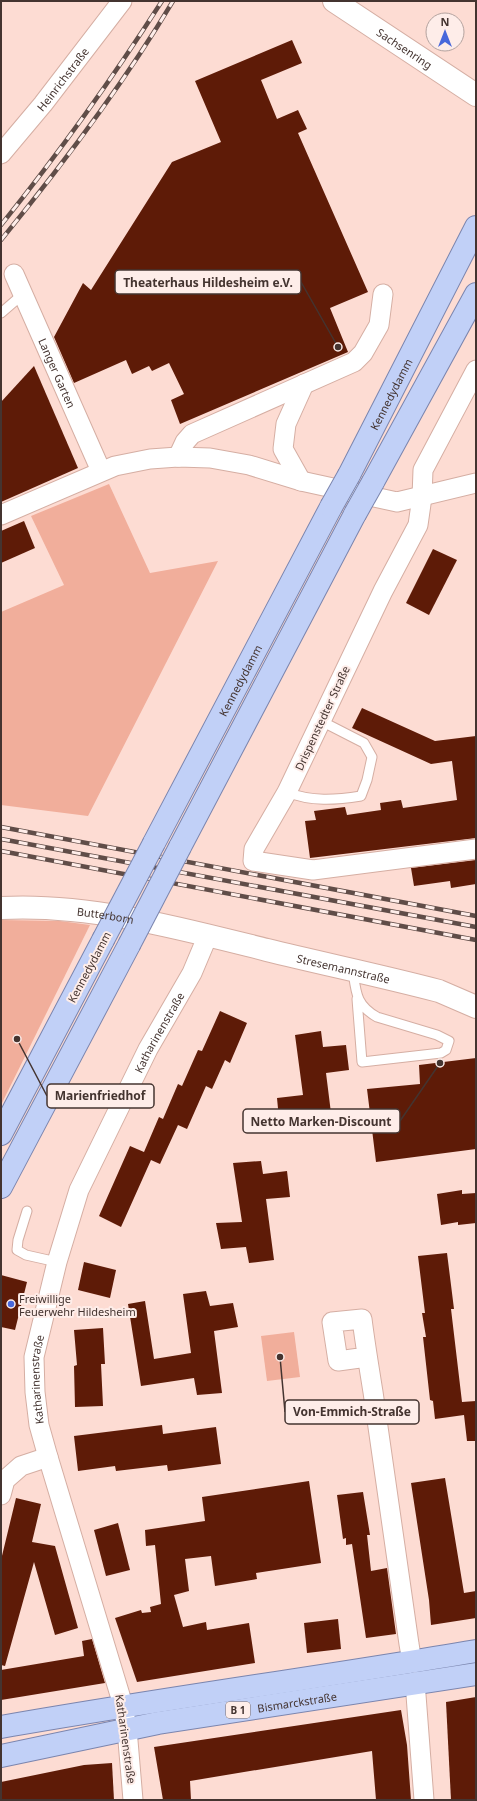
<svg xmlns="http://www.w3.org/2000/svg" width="477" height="1801" font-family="'Noto Sans',sans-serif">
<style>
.green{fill:#f1ae9b}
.building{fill:#5e1b07}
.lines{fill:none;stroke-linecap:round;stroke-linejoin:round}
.lane-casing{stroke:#d5aea3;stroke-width:11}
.street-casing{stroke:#d5aea3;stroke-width:21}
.secondary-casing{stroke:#d5aea3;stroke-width:24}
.primary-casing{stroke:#7b85ae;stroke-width:24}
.lane{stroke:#fff;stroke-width:9}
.street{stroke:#fff;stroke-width:19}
.secondary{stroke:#fff;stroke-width:22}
.primary{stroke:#c1d0f7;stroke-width:22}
.rail-casing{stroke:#604d48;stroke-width:4.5}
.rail{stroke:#feede9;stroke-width:3;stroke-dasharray:9;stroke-linecap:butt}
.primary-bridge-casing{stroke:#7b85ae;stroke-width:24;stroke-linecap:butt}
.primary-bridge{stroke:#c1d0f7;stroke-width:22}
.poi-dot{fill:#4868db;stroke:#feede9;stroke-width:1.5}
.labels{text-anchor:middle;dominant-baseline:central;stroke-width:4;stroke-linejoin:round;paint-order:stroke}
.shield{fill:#feede9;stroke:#7c6c68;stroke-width:1}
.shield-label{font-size:10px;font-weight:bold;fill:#443430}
.street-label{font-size:11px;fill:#443430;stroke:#feede9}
.poi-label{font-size:11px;fill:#443430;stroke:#feede9;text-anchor:start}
.leader{fill:none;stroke:#443430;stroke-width:1.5}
.callout-dot{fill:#443430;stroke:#feede9;stroke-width:1.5}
.callout{fill:#feede9;stroke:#443430;stroke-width:1.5}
.callout-label{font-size:12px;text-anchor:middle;font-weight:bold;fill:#443430}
</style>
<rect width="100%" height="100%" fill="#fddcd3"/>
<g class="green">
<polygon points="109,484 150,573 218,561 88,816 1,805 1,612 64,585 31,516"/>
<polygon points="1,920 60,921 90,925 1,1105"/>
<polygon points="294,1332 300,1377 267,1381 261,1336"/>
</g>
<g class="building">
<polygon points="292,40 302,63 261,80 277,119 298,110 307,129 298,133 368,292 330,308 348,352 180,424 171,400 184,394 169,363 152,371 149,366 132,374 126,360 74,383 54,337 83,283 91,290 172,162 221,142 195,81"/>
<polygon points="34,366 78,468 1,502 1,402"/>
<polygon points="24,521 35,548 1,563 1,531"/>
<polygon points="433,549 457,560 429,615 406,603"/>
<polygon points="362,708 435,741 476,736 476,838 310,858 305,821 316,820 314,811 345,807 347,815 381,810 380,803 401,800 403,808 457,800 452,761 431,764 352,728"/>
<polygon points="476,860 476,884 451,888 450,881 414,886 411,868"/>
<polygon points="220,1011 247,1023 230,1063 225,1060 212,1089 206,1086 187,1129 178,1125 160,1164 151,1160 121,1227 99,1216 130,1146 144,1152 159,1117 163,1119 178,1084 182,1086 198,1050 202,1051"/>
<polygon points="321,1031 323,1047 346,1045 349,1070 326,1073 333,1129 308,1132 306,1116 279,1119 277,1098 303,1095 295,1035"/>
<polygon points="476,1058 476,1149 376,1162 367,1089 420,1084 419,1065"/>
<polygon points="261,1161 263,1174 287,1171 290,1197 266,1199 274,1260 249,1263 246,1247 221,1249 216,1223 242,1222 233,1163"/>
<polygon points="462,1190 462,1194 476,1193 476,1223 458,1225 458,1222 441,1225 437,1194"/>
<polygon points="447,1253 454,1309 451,1309 462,1402 476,1401 476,1441 467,1441 464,1415 435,1419 433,1401 430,1400 423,1337 426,1337 422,1313 425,1313 418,1256"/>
<polygon points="84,1262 116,1270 110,1298 78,1290"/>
<polygon points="1,1275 27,1282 15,1330 1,1327"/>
<polygon points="206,1291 210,1306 233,1303 238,1327 214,1331 222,1393 197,1395 194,1378 141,1386 128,1304 145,1301 154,1359 191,1353 183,1294"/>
<polygon points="103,1328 105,1364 101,1364 103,1406 75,1407 74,1366 77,1365 74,1330"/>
<polygon points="162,1425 163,1434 216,1427 221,1464 168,1471 167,1465 116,1471 115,1466 78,1471 74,1436"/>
<polygon points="445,1478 464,1593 476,1591 476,1618 431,1625 429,1600 411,1483"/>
<polygon points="309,1481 321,1563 256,1573 257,1579 215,1586 211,1556 185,1559 189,1591 174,1595 183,1627 206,1622 207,1630 249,1623 255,1663 137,1682 115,1618 141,1610 142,1613 151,1612 150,1607 161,1604 155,1545 146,1546 145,1530 205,1521 202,1497"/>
<polygon points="363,1492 370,1535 367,1535 371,1571 387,1568 396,1634 366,1638 352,1544 346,1545 346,1538 343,1539 337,1495"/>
<polygon points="16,1498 41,1504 32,1542 55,1546 78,1628 55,1635 34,1562 5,1666 1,1665 1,1560"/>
<polygon points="118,1523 130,1570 106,1576 94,1530"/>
<polygon points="338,1619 341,1649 307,1653 304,1623"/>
<polygon points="92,1639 105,1683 1,1700 1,1670 84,1656 82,1641"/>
<polygon points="476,1697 476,1800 451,1800 446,1702"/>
<polygon points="401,1710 407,1745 411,1800 376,1800 372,1751 190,1781 191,1800 163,1800 154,1747"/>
<polygon points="112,1763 114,1800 1,1800 1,1782 84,1765"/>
</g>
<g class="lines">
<defs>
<g id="lane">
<polyline points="1,313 23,294"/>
<path d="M 287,792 C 311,802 336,800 361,796 L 367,780 L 372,757 L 364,743 L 321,721"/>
<path d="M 353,971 C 356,993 356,1005 377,1017 L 437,1035 L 449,1041 L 446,1050 L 441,1053 L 362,1062 L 357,999"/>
<polyline points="27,1211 18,1240 17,1250 26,1255 57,1262"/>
</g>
<g id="street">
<path id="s1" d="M 1,154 L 43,104 L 122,1"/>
<path id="s2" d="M 14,274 L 101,471"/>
<polyline points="476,370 423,470 422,497 418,525 383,591 287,792 254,849 253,861 313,870 476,849"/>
<polyline points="178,457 185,442 192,434 354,362 363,353 379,325 383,294"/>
<polyline points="301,481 283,449 286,424 304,384"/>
<polyline points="1,515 115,466 150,459 178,457 210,458 249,465 301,481 397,502 476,483"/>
<path d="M 367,1357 L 338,1361 L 332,1322 L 362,1319 C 365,1343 369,1367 373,1392 L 409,1644 L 412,1662"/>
<polyline points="1,1495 5,1480 21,1466 48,1457"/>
<polyline points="415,1682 424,1800"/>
<path id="s3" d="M 133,1800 L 127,1729 L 123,1705 L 48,1457 L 39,1425 L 35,1392 L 34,1357 L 57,1262 L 79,1190 L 148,1049 L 192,973 L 208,935"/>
</g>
<g id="secondary">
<path id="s4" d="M 334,1 L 476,95"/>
<path id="s5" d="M 1,908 C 88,903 183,929 267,950 C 324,964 382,976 439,991 L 476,1007"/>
</g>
<g id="primary">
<path id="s6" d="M 349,475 L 476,227"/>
<polyline points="373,482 476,294"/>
<path id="s7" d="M 154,843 L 331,507"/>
<polyline points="180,847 355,514"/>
<polyline points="1,1134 103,940"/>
<polyline points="1,1187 129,945"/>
<path d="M 1,1727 C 159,1699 318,1678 476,1651"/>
<path id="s8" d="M 1,1756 L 158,1723 L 476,1674"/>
</g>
</defs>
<use href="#lane" class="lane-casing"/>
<use href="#street" class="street-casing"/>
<use href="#secondary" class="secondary-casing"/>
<use href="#primary" class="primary-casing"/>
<use href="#lane" class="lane"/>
<use href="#street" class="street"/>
<use href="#secondary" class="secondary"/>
<use href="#primary" class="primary"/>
<defs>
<g id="rail">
<path d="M 1,225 C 59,153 112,79 162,1"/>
<path d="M 1,240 C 63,164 123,85 173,1"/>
<polyline points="1,827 476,916"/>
<polyline points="1,839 476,927"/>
<polyline points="1,851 476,940"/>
</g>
</defs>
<use href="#rail" class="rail-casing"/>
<use href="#rail" class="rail"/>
<defs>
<g id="primary-bridge">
<polyline points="331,507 349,475"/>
<polyline points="355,514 373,482"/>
<polyline points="103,940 154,843"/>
<polyline points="129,945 180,847"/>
</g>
</defs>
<use href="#primary-bridge" class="primary-bridge-casing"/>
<use href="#primary-bridge" class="primary-bridge"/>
</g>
<circle class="poi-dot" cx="11" cy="1304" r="4"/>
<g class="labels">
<rect class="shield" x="226" y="1702" width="24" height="16" rx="3"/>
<g class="shield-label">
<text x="238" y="1710">B 1</text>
</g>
<g class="street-label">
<text stroke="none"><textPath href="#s4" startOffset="85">Sachsenring</textPath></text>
<text stroke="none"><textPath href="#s1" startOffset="97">Heinrichstraße</textPath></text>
<text stroke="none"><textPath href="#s2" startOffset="108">Langer Garten</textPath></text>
<text stroke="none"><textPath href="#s6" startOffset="91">Kennedydamm</textPath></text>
<text stroke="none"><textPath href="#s7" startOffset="184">Kennedydamm</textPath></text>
<text transform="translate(322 718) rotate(-65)">Drispenstedter Straße</text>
<text stroke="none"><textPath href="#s5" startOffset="105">Butterborn</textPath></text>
<text transform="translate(89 967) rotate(-62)">Kennedydamm</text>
<text stroke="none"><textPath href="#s5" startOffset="349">Stresemannstraße</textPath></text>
<text stroke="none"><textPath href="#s3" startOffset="806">Katharinenstraße</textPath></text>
<text stroke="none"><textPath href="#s3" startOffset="434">Katharinenstraße</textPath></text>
<text stroke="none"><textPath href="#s8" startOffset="301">Bismarckstraße</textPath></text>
<text transform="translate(126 1739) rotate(82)">Katharinenstraße</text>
</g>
<g class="poi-label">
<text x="19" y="1298">Freiwillige<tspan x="19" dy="13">Feuerwehr Hildesheim</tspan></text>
</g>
</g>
<path class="leader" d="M338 347L301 282M17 1039L47 1096M440 1063L400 1121M280 1357L285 1412"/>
<g class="callout-dot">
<circle cx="338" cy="347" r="4"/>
<circle cx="17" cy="1039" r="4"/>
<circle cx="440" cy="1063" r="4"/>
<circle cx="280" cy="1357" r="4"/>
</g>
<g class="callout">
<rect x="115" y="270" width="186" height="24" rx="4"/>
<rect x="47" y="1084" width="107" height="24" rx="4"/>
<rect x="243" y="1109" width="157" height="24" rx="4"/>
<rect x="285" y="1400" width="134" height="24" rx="4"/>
</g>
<g class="callout-label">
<text x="208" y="287">Theaterhaus Hildesheim e.V.</text>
<text x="100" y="1100">Marienfriedhof</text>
<text x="321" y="1126">Netto Marken-Discount</text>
<text x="352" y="1416">Von-Emmich-Straße</text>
</g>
<rect width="477" height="1801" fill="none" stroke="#443430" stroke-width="4"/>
<g transform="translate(445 32)"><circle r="19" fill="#feede9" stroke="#b4a39f"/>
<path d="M0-3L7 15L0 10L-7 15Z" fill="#4868db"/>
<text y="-6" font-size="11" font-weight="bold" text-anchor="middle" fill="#443430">N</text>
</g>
</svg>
